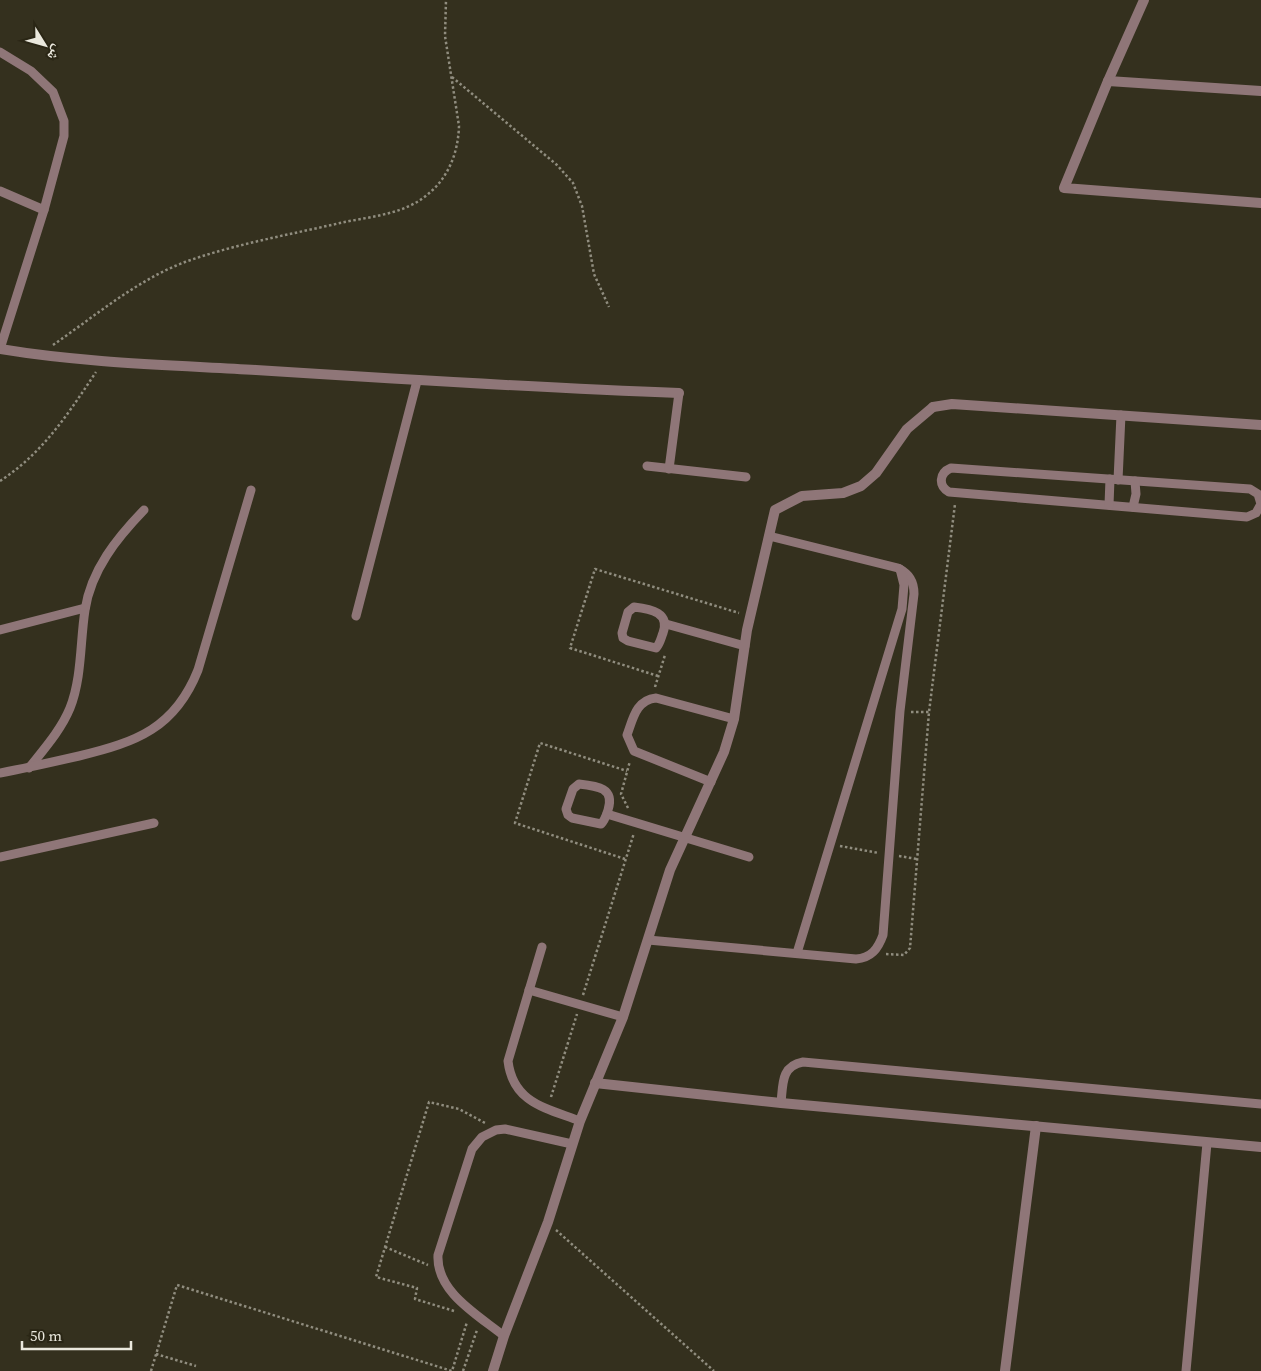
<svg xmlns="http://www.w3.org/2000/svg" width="1261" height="1371" font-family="'Source Serif 4','Noto Naskh Arabic',serif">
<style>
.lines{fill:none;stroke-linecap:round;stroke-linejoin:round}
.path{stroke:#908d7f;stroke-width:2.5;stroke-dasharray:2.5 2.5;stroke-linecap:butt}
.service{stroke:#8f7678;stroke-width:9}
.minor{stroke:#8f7678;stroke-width:10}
.tertiary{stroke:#8f7678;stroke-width:10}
</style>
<rect width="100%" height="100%" fill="#34301e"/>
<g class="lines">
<g class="path">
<polyline points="452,77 557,165 573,183 582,206 594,274 609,307"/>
<path d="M 53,345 C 95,316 137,280 185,262 C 235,244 288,235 340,223 C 367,217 400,215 423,198 C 447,181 458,155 459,126 L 445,36 L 446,0"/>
<path d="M 0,481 C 43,453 68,414 96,372"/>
<polyline points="658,676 570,648 595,569 739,613"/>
<polyline points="655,687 665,655"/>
<polyline points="911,712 929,712"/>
<polyline points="628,808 621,794 630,761"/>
<polyline points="840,846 879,853"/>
<polyline points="899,856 917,859"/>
<polyline points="625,859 515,823 540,743 627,771"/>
<polyline points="886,954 904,955 910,948 929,712 955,504"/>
<polyline points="583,995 634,833"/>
<polyline points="551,1097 577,1014"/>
<polyline points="556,1230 714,1371"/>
<polyline points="385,1247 428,1265"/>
<polyline points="454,1311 415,1299 417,1288 376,1277 429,1102 459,1109 485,1123"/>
<polyline points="156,1354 196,1366"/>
<polyline points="151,1371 177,1285 452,1371 467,1322"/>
<polyline points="463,1371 477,1330"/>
</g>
<g class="service">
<polyline points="0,52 31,71 53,92 64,121 64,136 44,210 0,349"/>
<polyline points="0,191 44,210"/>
<polyline points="647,466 746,477"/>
<path d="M 951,468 L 1250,489 L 1258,494 L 1261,504 L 1256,513 L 1247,517 L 949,492 C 938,486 939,473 951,468 Z"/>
<polyline points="669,469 679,393"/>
<polyline points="1118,480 1121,415"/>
<polyline points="1109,505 1110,479"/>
<polyline points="1133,507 1136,494 1135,481"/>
<path d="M 634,607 C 652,609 670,613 663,633 C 661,638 660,644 656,648 L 628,641 L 623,638 L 622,633 L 628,612 Z"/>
<polyline points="356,616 417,381"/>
<polyline points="666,624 745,646"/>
<polyline points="0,630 85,608"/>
<path d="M 29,768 C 44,749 61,730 70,708 C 82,678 80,642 85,610 C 91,570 117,538 144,510"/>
<path d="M 0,773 C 27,768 53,762 79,756 C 137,742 175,728 198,670 L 251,490"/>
<path d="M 711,782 L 634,751 L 627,735 C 633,719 636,700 656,698 L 734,719"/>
<path d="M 579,784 C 598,786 615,788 608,810 C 606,816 605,820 601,824 L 572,818 L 568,815 L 566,809 L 573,789 Z"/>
<polyline points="607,814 749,857"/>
<polyline points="0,857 154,823"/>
<path d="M 648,940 L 856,959 C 871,958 878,949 883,935 L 900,711 L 914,594 C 914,581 909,574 898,568 L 769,536"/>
<path d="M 542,947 L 508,1061 C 513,1103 546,1108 580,1121"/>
<polyline points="797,953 902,609 904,585 900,569"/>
<polyline points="529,990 623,1017"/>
<path d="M 781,1103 C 783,1084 781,1066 803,1062 L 1261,1104"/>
<path d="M 504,1336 C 478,1315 436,1292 438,1255 L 472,1149 L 482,1137 L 496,1130 L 505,1129 L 572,1144"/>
<polyline points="1186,1371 1207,1143"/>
</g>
<g class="minor">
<polyline points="1144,0 1108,81 1064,188 1261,203"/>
<polyline points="1108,81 1261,91"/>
<path d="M 0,349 C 84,363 171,365 256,370 C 397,379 538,388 679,393"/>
<polyline points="595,1083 781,1103 1261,1147"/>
<polyline points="493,1371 504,1336 548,1222 580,1121 623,1017 670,870 724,752 734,719 747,630 775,510 802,496 843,493 861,486 876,473 907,429 933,407"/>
<polyline points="1005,1371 1036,1126"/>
</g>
<polyline class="tertiary" points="933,407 952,404 1261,425"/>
</g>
<g transform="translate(45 45) rotate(127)" stroke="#2a2615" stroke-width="4" paint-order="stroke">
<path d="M0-4L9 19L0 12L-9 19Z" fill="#eae8dd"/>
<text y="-8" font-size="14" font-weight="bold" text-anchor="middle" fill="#eae8dd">ش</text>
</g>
<path d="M22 1341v8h109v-8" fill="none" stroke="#eae8dd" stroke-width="2.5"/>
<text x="30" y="1341" font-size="15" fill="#eae8dd" stroke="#2a2615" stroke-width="4" paint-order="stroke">50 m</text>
</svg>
